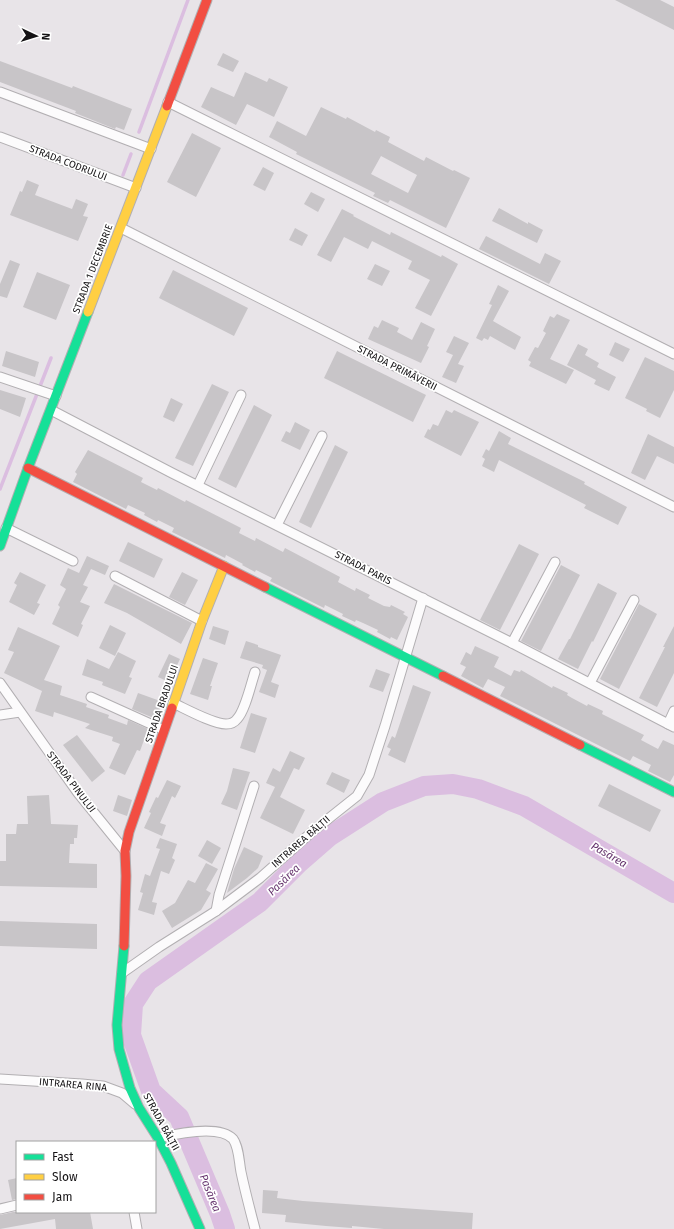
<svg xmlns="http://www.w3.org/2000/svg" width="674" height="1229" font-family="'Fira Sans',sans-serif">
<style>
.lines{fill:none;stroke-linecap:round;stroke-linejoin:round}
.stream{stroke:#dbbee0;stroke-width:3.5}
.river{stroke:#dbbee0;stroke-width:20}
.building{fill:#c8c5c8;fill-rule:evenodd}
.street-casing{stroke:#b2afb2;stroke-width:11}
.fast-casing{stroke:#b2afb2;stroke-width:11}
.slow-casing{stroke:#b2afb2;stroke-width:11}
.jam-casing{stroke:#b2afb2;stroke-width:11}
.street{stroke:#fcfbfc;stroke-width:9}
.fast{stroke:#16e098;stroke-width:9}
.slow{stroke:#ffcf43;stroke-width:9}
.jam{stroke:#f24e42;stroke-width:9}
.labels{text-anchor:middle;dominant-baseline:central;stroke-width:3.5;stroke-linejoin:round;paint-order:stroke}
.street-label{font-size:10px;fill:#151315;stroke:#fff}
.water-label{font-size:11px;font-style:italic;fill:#67366f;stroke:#fff}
</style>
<rect width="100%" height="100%" fill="#e8e4e8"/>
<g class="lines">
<g class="stream">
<polyline points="139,132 188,0"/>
<polyline points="123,175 131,154"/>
<polyline points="0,489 51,358"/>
</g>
<polyline class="river" points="225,1229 220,1214 179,1117 151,1091 131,1035 133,1004 148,981 260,902 299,863 330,836 383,802 424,786 453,784 478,789 524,806 674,893"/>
</g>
<g class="building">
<polygon points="615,0 660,0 674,7 674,30"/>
<polygon points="223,53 239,61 233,72 217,65"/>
<polygon points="0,61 72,88 73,86 132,109 124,130 116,127 115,129 75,113 76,111 0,82"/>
<polygon points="245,72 267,82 269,78 288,87 274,117 247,104 236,125 201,107 211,87 234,97"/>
<path d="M 321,107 L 346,119 L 347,117 L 375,132 L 376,130 L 390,137 L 388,142 L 424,161 L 426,157 L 453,171 L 454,170 L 470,178 L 446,228 L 390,200 L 388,203 L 373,196 L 375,193 L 296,154 L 297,152 L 269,137 L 277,121 L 306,136 ZM 381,156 L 417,175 L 408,193 L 371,174 Z"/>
<polygon points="192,133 221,148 196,197 167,182"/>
<polygon points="263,167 274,173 265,191 253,185"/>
<polygon points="27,180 39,185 35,195 72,209 76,199 88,204 83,216 88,217 78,241 10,215 20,191 22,192"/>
<polygon points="311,192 325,199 318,212 304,204"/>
<polygon points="499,208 528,224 528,222 543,230 537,243 492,221"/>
<polygon points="342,209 354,215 353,216 390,235 391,232 441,257 442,255 458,264 431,316 415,308 430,280 408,269 412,261 372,241 368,249 344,237 331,262 317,255"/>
<polygon points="295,228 308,235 302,246 289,240"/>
<polygon points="486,236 540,264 545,253 561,261 549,284 479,249"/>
<polygon points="10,260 20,264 7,298 0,296 0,284"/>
<polygon points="375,264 390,271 382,286 367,279"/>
<polygon points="173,270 248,308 234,336 159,298"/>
<polygon points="37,272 70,285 56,320 23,307"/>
<polygon points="498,285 509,291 493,321 521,337 515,350 490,336 488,340 484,338 482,341 476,338 492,305 489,304"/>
<polygon points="557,314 570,320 550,359 574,370 566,384 529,366 531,362 528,360 535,347 538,348 546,333 543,331 550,316 554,318"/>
<polygon points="382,320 399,328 397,332 412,340 421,322 435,329 427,346 429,347 421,363 368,339 374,326 378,328"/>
<polygon points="454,336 469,343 458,364 464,366 456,383 442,377 453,355 446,352"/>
<polygon points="615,342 630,349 623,362 609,355"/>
<polygon points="578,344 588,349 585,355 599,363 597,367 616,377 609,391 594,384 596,380 567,365"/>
<polygon points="6,351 39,362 35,377 2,366"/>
<polygon points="337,351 426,395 413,422 324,378"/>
<polygon points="645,357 674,371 674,390 660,418 646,411 647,409 625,398"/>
<polygon points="212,384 229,392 193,466 175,458"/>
<polygon points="0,390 26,398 20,417 0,409"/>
<polygon points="171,398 183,404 174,422 163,417"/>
<polygon points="254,405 272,415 236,488 218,479"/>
<polygon points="446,410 452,413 454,410 479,422 461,456 424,437 428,429 430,430 433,424 438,426"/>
<polygon points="295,422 310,430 300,450 281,441 286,431 290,433"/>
<polygon points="499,431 511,438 508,444 585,482 584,484 627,507 618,525 584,508 586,505 499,460 494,472 482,466 485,459 482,457 486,449 489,451"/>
<polygon points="648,434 674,447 674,464 657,456 645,480 631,473"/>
<polygon points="335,445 348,452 311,528 299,522"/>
<polygon points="88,450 143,478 141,482 157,490 158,488 185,502 186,500 241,528 239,533 255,541 256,538 283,552 285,548 340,577 338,582 355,591 356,588 370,595 368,598 384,606 390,607 391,605 405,612 403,614 408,617 397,640 391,637 390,639 377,632 378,630 363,623 356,620 355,622 342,616 343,614 325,605 324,608 270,581 272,578 256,570 255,572 242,565 243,564 226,555 225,558 172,532 174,528 158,520 157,522 144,515 145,513 128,505 126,509 73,482 77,474 75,472"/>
<polygon points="128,542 163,559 154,578 119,561"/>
<polygon points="519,544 539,554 500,630 480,620"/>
<polygon points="87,556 109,566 105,575 91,569 83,585 88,587 80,602 90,606 81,624 83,625 78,637 52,624 60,607 58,605 66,589 60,585 68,568 79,573"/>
<polygon points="561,565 580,575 541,651 521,641"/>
<polygon points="20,572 46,585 37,603 40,604 34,615 9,602 17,585 14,583"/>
<polygon points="182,572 198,580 185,605 169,597"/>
<polygon points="598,583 617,593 593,642 592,641 578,669 558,659 569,639 570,639"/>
<polygon points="114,584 192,623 181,644 127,613 104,603"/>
<polygon points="639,604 657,614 619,689 600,679"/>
<polygon points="110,625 126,633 115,656 99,648"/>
<polygon points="213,626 229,631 225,645 209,639"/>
<polygon points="674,626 674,673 657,707 639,698 665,647 663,647"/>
<polygon points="18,627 60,646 44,680 62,686 60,695 87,704 86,707 109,715 108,718 127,725 128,720 148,729 140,751 137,750 125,775 109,768 120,744 112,741 113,737 85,728 90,724 54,712 53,717 35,711 42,691 4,673 14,652 8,650"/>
<polygon points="246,641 258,645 258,647 281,655 271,682 279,685 275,698 259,692 267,670 262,668 263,665 240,658"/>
<polygon points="475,646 499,657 494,667 511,676 514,670 520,672 521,670 552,688 553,686 568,693 567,695 572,698 587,706 588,704 603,711 602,714 644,735 641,740 658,749 663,740 674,745 674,775 670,782 648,771 651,765 633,756 630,761 500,696 505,687 488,679 483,688 461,676 466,667 460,664 466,652 471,655"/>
<polygon points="118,652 136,661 129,677 132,678 125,694 102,685 103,682 82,675 87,659 109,669"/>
<polygon points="169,654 180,659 169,682 158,677"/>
<polygon points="203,658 218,663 210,686 212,686 208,700 190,694"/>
<polygon points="376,669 390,674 383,692 369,687"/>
<polygon points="413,685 431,692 405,763 388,755 391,749 387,747 392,736 395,738"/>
<polygon points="138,693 163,702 156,719 132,709"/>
<polygon points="251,713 267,718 255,753 240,748"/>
<polygon points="77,735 105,771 92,782 63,745"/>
<polygon points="290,751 305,758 299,770 294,768 280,797 305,810 293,834 260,818 275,787 266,783 273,768 280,772"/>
<polygon points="233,768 250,772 237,810 221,804 227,791"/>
<polygon points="332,772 350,780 344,793 326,784"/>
<polygon points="167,780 181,786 175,798 172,796 160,823 166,825 162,836 144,828 151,813 149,812 156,797 158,798"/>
<polygon points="609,784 661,810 650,832 598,806"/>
<polygon points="49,795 51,824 78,825 77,838 74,838 74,844 70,844 69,863 97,864 97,888 0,886 0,861 6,861 6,834 16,834 17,824 28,824 27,796"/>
<polygon points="118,795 132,800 127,816 113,811"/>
<polygon points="160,838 177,844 172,858 175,860 169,874 161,871 152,902 157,903 154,915 138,910 143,893 140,892 145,874 150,876 160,849 156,848"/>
<polygon points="207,840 221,848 212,864 198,856"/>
<polygon points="244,847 263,856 258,868 247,878 227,893 234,869"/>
<polygon points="206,863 218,869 206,890 211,893 201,910 172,928 162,911 175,903 188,880 195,883"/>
<polygon points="0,921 97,924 97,949 0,946"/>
<polygon points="17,1178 17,1199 12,1200 8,1180"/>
<polygon points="263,1190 278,1191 277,1198 303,1201 473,1213 472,1229 384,1229 352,1226 352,1228 326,1226 285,1222 286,1215 262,1213"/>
<polygon points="13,1212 90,1212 93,1229 56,1229 55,1219 0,1229 0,1215"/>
</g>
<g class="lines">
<defs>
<g id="street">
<polyline points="0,92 151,149"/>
<polyline points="168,102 674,354"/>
<polyline points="0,137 136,188"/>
<polyline points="121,228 674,507"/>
<polyline points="0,377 56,396"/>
<polyline points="51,410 172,473 512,643 674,727"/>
<polyline points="198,485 241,395"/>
<polyline points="277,525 322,436"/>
<polyline points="6,528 73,561"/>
<polyline points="115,576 202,621"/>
<polyline points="512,643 555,562"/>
<polyline points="0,683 78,793 125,851"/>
<polyline points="590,683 634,600"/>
<polyline points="91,697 164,730"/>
<path d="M 173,703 C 186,709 213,724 226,724 C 230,724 234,723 237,719 C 245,711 251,684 255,672"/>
<polyline points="0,715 20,712"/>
<polyline points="668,724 674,711"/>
<polyline points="216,911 219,895 254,786"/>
<polyline points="122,973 159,947 216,911 260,878 313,831 357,796 369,775 385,726 423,598"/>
<polyline points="0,1079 82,1084 103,1086 122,1093 135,1104"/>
<path d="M 158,1138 C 175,1134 219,1124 233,1139 C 239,1147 239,1162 241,1172 C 245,1191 250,1210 255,1229"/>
<polyline points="0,1209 17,1205"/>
<polyline points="134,1212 137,1229"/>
</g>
<g id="fast">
<polyline points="0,546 28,468 88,312"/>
<polyline points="265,587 443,676"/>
<polyline points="580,745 674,792"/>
<polyline points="124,946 117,1025 119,1049 130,1088 139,1108 158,1138 171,1163 200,1229"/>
</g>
<g id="slow">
<polyline points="88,312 167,106"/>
<polyline points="172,708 202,621 224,566"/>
</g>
<g id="jam">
<polyline points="167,106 207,0"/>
<polyline points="28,468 265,587"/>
<polyline points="443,676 580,745"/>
<polyline points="124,946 126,876 125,851 129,832 172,708"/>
</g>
</defs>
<use href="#street" class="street-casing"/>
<use href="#fast" class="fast-casing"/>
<use href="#slow" class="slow-casing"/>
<use href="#jam" class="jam-casing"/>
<use href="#street" class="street"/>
<use href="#fast" class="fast"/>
<use href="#slow" class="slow"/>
<use href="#jam" class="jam"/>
</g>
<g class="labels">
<g class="street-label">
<text transform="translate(68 163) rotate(21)">STRADA CODRULUI</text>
<text transform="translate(93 269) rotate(-69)">STRADA 1 DECEMBRIE</text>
<text transform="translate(397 368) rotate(27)">STRADA PRIMĂVERII</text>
<text transform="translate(363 568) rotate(27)">STRADA PARIS</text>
<text transform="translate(162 704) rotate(-71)">STRADA BRADULUI</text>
<text transform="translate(71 782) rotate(53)">STRADA PINULUI</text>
<text transform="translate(301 842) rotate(-41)">INTRAREA BĂLȚII</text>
<text transform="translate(73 1085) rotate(5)">INTRAREA RINA</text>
<text transform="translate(161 1122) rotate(61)">STRADA BĂLȚII</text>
</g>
<g class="water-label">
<text transform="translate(609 855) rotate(30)">Pasărea</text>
<text transform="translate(284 880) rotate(-44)">Pasărea</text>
<text transform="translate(210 1193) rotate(68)">Pasărea</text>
</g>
</g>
<rect x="16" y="1141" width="140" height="72" fill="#ffffff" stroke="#a1a1a1"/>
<rect x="24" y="1154" width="20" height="6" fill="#16e098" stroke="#a1a1a1"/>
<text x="52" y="1161" font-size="12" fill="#151315">Fast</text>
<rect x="24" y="1174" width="20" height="6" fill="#ffcf43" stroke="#a1a1a1"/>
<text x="52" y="1181" font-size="12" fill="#151315">Slow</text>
<rect x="24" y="1194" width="20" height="6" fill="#f24e42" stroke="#a1a1a1"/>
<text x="52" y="1201" font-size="12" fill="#151315">Jam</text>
<g transform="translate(36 36) rotate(94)" stroke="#ffffff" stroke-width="3" paint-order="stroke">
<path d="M0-3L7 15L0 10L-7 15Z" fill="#151315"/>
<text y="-6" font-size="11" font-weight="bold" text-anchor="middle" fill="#151315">N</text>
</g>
</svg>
